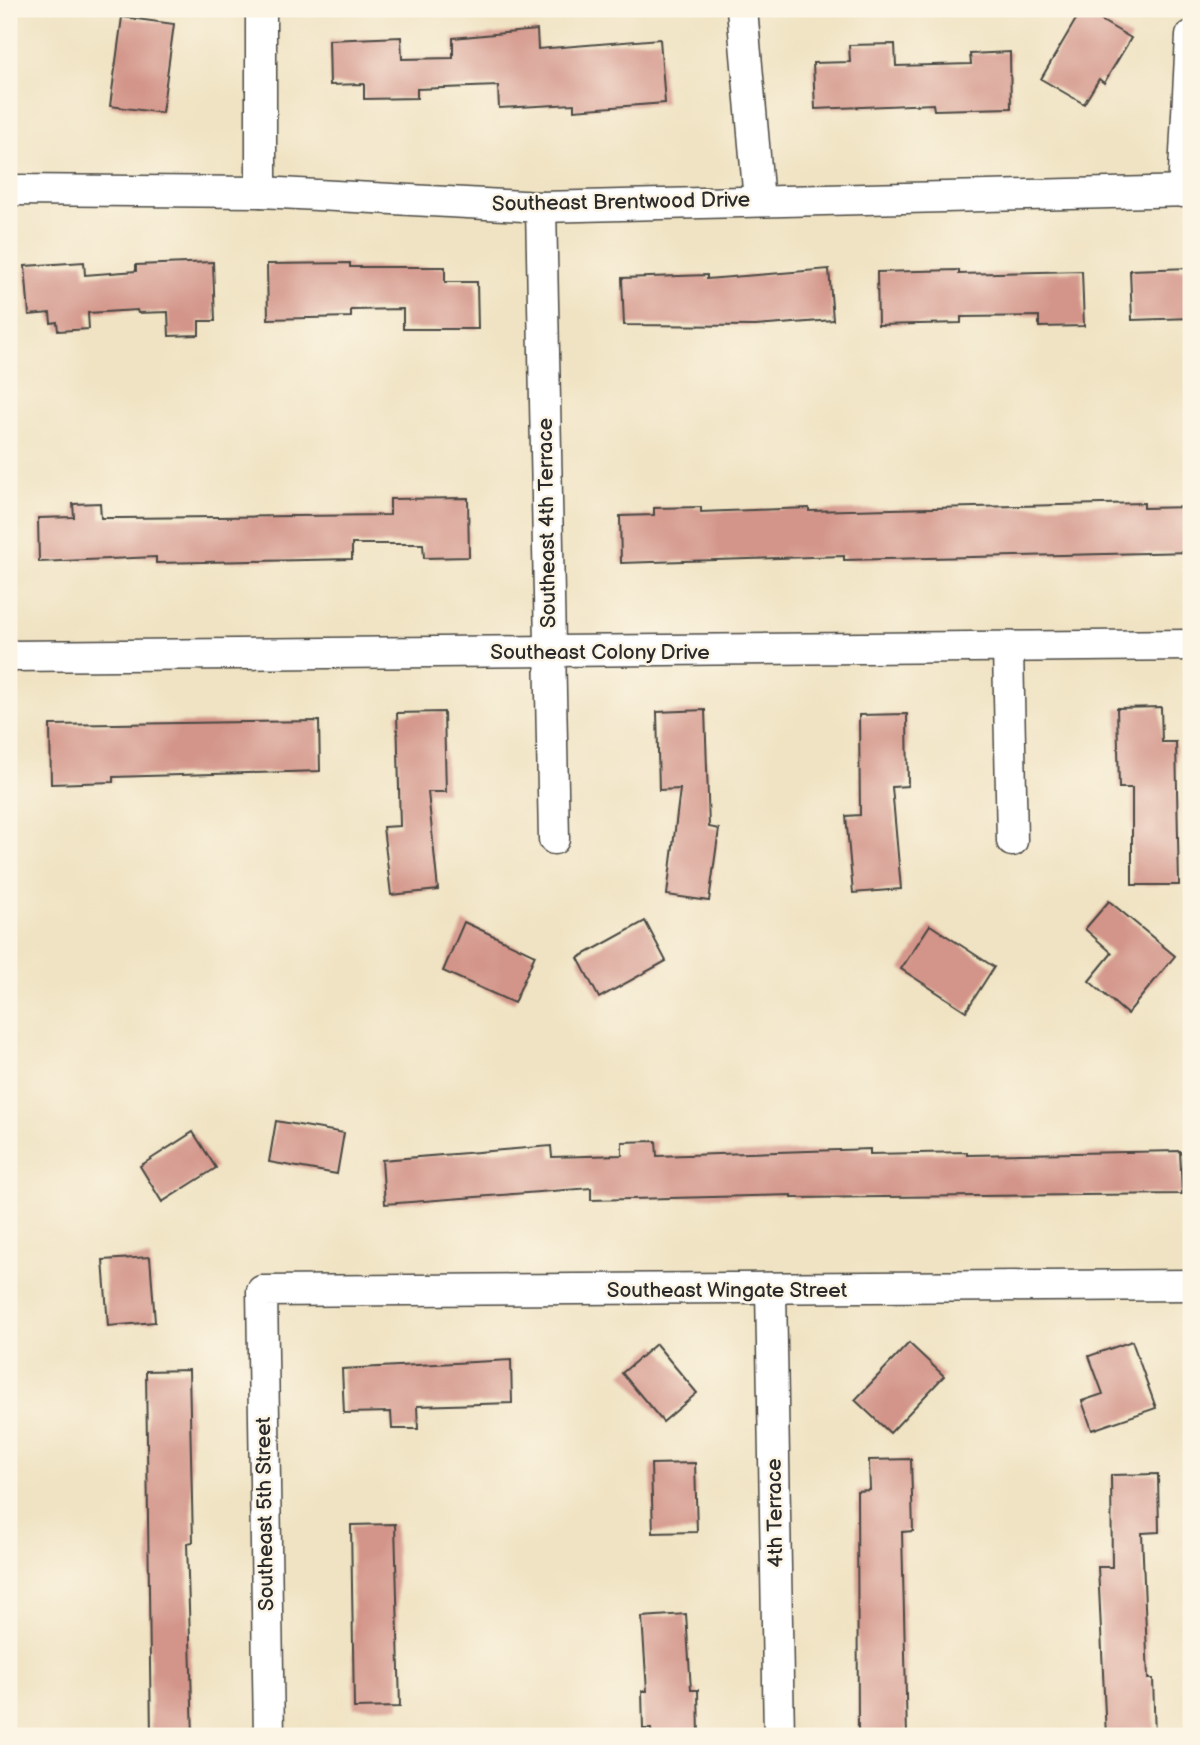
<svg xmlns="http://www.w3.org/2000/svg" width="1200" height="1745" font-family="'Balsamiq Sans',sans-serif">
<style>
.building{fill:#d39489}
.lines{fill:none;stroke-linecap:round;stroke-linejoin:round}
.minor-casing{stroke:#494742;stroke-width:33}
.minor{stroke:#fff;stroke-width:30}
.labels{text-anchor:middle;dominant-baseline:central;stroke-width:5;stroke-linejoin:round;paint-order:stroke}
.street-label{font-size:21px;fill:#2b2b2b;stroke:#fcf5e5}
</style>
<rect width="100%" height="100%" fill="#fcf5e5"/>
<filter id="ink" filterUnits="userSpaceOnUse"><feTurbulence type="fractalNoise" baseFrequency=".0143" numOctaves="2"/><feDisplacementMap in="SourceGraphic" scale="14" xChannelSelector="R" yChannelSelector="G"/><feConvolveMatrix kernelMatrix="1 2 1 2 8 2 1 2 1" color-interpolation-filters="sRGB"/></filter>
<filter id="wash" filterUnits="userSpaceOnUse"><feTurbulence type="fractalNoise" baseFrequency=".00686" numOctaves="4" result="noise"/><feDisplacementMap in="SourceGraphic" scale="28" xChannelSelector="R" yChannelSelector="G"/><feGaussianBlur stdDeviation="1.57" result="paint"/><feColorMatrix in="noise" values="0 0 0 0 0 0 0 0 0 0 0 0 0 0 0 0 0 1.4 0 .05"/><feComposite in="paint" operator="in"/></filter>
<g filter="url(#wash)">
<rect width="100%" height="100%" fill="#f0e3c3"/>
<g id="blocks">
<g class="building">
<polygon points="1082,9 1131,38 1104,83 1099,79 1084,104 1041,79"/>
<polygon points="122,17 174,24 162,113 110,106"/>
<polygon points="537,30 538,49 660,39 665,103 574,110 574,104 499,108 498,86 417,89 417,98 364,99 364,84 330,85 329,40 401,37 402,59 453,58 453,38"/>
<polygon points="895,44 896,66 971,64 970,54 1010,52 1011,108 934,110 933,104 815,109 813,63 850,62 849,45"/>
<polygon points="84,262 85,275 136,271 136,265 213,262 215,321 199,321 199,335 169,336 168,312 138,313 137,310 88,313 89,329 58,331 57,322 51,323 50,313 29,315 25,266"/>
<polygon points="350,263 350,267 445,267 445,282 477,282 478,329 403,329 403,309 351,310 351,317 268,319 267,264"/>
<polygon points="1191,268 1191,318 1132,320 1130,270"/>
<polygon points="829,269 833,320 755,326 624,325 622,278 707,275 707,279"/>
<polygon points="959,270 959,274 1082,271 1084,326 1039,327 1039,316 961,317 961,323 878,325 877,272"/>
<polygon points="468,498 469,557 424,558 423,544 352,544 352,559 156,563 156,557 39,562 38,518 74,517 73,504 100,503 101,518 120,518 390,515 390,499"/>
<polygon points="1144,503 1144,508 1191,507 1191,552 844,560 844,556 621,563 620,516 654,515 654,508 701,507 701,512 809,508 809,511"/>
<polygon points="1161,707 1162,742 1176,742 1179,885 1132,885 1132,788 1119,788 1117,708"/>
<polygon points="705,710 709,827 719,829 709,901 667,895 680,789 659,790 657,712"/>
<polygon points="444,712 446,792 428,792 438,890 391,895 383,827 400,826 397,713"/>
<polygon points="907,714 908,786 892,787 901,889 853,893 846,816 860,815 859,715"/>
<polygon points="319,721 320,771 113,777 113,782 51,784 50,725"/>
<polygon points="1109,901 1175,956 1127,1014 1089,981 1112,953 1085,929"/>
<polygon points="645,921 666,961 599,998 578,958"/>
<polygon points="464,922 535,955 514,1003 443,971"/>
<polygon points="930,925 994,967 966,1011 901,969"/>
<polygon points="276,1121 344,1133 337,1174 269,1162"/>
<polygon points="193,1132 216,1168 162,1202 140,1166"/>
<polygon points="656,1141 657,1156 870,1149 870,1154 967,1152 967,1155 1180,1151 1182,1194 792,1198 792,1195 591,1200 591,1188 385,1204 382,1160 551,1146 552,1157 622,1155 622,1142"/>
<polygon points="150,1257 155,1322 108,1326 103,1260"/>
<polygon points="1132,1341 1156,1408 1092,1430 1082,1401 1103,1394 1089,1356"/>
<polygon points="909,1343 944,1376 890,1433 855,1400"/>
<polygon points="656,1344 697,1393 663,1422 622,1373"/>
<polygon points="511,1360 512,1403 417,1406 418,1429 392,1429 391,1412 344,1413 342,1369"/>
<polygon points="189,1370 193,1542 187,1543 193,1736 151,1736 146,1371"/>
<polygon points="911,1459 913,1531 902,1532 907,1736 858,1736 857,1491 870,1490 869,1460"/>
<polygon points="695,1463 697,1532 653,1533 651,1464"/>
<polygon points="1158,1474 1159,1532 1142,1533 1148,1679 1153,1679 1155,1736 1106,1736 1098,1567 1112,1567 1111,1475"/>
<polygon points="395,1524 400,1707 354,1708 351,1525"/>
<polygon points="686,1614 691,1690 698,1690 699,1736 652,1736 651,1729 643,1729 642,1691 647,1691 642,1617"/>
</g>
</g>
</g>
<g filter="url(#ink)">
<use href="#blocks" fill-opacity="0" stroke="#494742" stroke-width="2"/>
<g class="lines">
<defs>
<g id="minor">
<polyline points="261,9 261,192"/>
<polyline points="742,9 759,201"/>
<polyline points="9,190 261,192 541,207 1191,191"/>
<polyline points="1183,192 1191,36"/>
<polyline points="541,207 554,839"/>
<polyline points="1008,648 1012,841"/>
<polyline points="9,656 1191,645"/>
<polyline points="771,1290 779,1736"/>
<polyline points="269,1736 262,1291 1191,1285"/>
</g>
</defs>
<use href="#minor" class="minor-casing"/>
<use href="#minor" class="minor"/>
</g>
</g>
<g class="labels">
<g class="street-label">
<text transform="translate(621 202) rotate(-1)">Southeast Brentwood Drive</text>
<text transform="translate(547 523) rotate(-91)">Southeast 4th Terrace</text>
<text x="600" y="652">Southeast Colony Drive</text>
<text x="727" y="1290">Southeast Wingate Street</text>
<text transform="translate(775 1513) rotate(-91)">4th Terrace</text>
<text transform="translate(265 1514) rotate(-91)">Southeast 5th Street</text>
</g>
</g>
<rect width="1200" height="1745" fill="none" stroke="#fcf5e5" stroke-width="35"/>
</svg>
